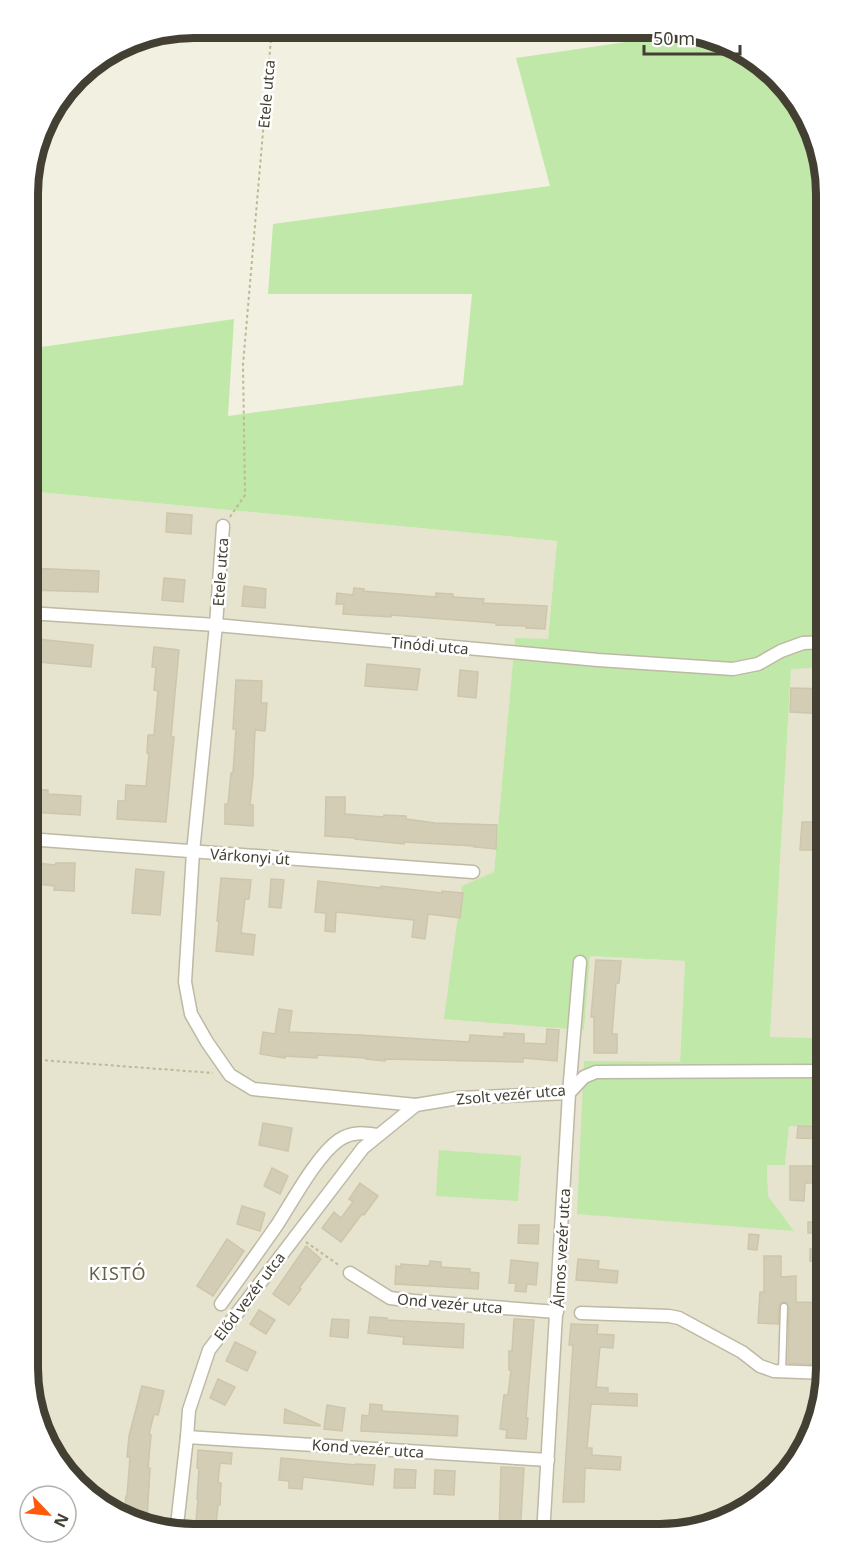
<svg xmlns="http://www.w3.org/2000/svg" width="854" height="1562" font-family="'Noto Sans',sans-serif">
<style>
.residential{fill:#e6e3cf}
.green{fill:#c0e8a8}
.building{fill:#d3cdb6;stroke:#cec6aa;stroke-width:1.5}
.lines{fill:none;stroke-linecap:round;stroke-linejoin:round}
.lane-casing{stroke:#bdb9a4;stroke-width:9}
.street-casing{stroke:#bdb9a4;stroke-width:15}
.path{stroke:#bfb895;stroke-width:2;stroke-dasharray:3 3;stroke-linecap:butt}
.lane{stroke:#fff;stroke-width:6}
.street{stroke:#fff;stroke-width:12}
.labels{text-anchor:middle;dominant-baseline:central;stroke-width:5;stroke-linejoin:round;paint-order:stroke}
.street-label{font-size:15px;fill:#433f32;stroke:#fff}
.quarter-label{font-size:18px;letter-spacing:1.5px;fill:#665f49;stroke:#fff}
.rim{fill:none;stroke:#433f32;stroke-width:8}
</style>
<rect width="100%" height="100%" fill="#f2f0e1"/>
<g class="residential">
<polygon points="28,491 557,541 548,639 515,639 494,872 584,1030 590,956 685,961 680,1062 584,1062 794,1231 768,1196 767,1164 785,1165 789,1126 827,1126 827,1380 793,1470 714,1526 661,1535 171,1534 92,1500 36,1422 27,1369"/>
<polygon points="827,667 827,1038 770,1037 791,668"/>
</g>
<g class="green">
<polygon points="671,30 693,30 758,62 758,78 774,73 818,140 827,193 827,667 791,669 770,1037 827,1038 827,1126 789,1126 785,1165 767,1165 768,1196 794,1231 577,1214 584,1061 680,1062 685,961 590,956 584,1030 444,1019 462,886 494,872 515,638 548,639 557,541 28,491 28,349 234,319 228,416 463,385 472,294 268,294 273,224 550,186 516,58 660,37"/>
<polygon points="439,1150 521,1156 518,1201 436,1196"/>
</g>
<g class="building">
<polygon points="167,513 192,515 191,534 166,532"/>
<polygon points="28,568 99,571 98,592 28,590"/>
<polygon points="164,578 185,580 183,602 162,600"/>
<polygon points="244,586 266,589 265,608 242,606"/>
<polygon points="354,588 364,589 363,591 436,597 436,593 453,594 453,597 484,599 483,603 547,606 545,629 526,628 526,626 496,625 496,623 391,615 391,617 343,614 344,604 336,604 337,593 353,595"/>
<polygon points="28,638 93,645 91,667 28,661"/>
<polygon points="154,647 179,650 171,737 174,737 166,822 117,819 118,801 125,801 126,785 146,786 149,754 147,753 148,735 154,735 158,691 154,690 156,667 152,667"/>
<polygon points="367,664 420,669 417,690 365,686"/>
<polygon points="460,670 478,672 476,698 458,696"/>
<polygon points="236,680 262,681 261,703 267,703 265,731 255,730 253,775 250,805 253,805 253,826 225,824 225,804 228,804 231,773 233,773 236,729 233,729"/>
<polygon points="791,688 827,689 827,714 790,712"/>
<polygon points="30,789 48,790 48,794 81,796 80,815 29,812"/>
<polygon points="326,797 345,797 345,814 384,817 384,815 406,816 406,819 435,823 497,825 496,849 474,847 475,846 404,842 404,844 355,839 355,838 325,836"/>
<polygon points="802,822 817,822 816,850 800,850"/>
<polygon points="28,862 55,865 56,863 75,863 74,891 54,890 55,886 28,883"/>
<polygon points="136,869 164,872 160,915 132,913"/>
<polygon points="221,878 251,880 249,899 245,899 241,933 255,935 253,955 216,951 219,921 217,921"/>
<polygon points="271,879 284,880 281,908 269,907"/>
<polygon points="318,881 381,888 381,886 442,893 442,891 463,893 460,918 428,914 425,939 412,937 414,920 336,912 335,932 325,931 326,913 315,912"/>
<polygon points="596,960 621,961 619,983 616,983 612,1034 617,1034 617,1053 594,1053 594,1017 591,1017"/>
<polygon points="279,1009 292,1011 289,1032 360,1035 469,1042 470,1035 504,1037 504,1033 524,1034 524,1043 546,1044 547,1029 559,1030 557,1061 523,1058 523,1062 385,1059 385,1061 366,1059 366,1058 317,1055 317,1058 285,1056 285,1058 260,1054 263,1032 275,1034"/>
<polygon points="263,1123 292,1128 288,1151 259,1145"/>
<polygon points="798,1126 827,1127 827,1139 797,1138"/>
<polygon points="790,1166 819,1166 819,1172 827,1172 827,1183 805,1183 804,1201 790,1200"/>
<polygon points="272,1168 288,1176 280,1194 264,1186"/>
<polygon points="360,1183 378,1196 364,1215 362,1214 341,1242 322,1228 334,1212 341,1218 353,1202 349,1199"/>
<polygon points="242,1206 265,1213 260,1231 237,1224"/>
<polygon points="808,1222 818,1222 817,1233 808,1233"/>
<polygon points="519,1225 539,1225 538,1244 518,1243"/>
<polygon points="749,1234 759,1235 757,1250 748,1249"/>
<polygon points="227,1239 244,1251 213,1296 197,1286"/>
<polygon points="306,1246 321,1259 299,1288 301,1289 289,1305 273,1294"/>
<polygon points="810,1249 827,1250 827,1262 810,1261"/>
<polygon points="764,1256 781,1256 781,1277 796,1276 796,1302 827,1303 827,1365 788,1363 789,1307 786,1302 782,1302 779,1305 778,1324 758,1323 760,1292 764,1292"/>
<polygon points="578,1259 599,1261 598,1269 618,1271 617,1283 576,1280"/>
<polygon points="511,1260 538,1263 536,1285 527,1284 526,1292 515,1291 516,1283 509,1283"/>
<polygon points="430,1261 441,1262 441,1267 470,1269 470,1272 479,1273 478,1289 395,1284 396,1266 401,1267 401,1264 429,1266"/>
<polygon points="259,1310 275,1320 266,1334 250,1324"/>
<polygon points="370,1317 387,1318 387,1320 464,1324 463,1348 403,1344 404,1337 368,1333"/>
<polygon points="332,1319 349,1320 348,1338 330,1336"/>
<polygon points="514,1319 534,1320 526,1418 528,1418 526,1439 506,1438 507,1430 500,1429 504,1395 508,1395 511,1370 509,1370 509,1351 512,1351"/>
<polygon points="571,1324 598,1325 597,1334 614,1335 613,1348 600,1347 596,1387 608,1388 608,1393 637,1394 637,1406 591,1404 587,1448 592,1448 592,1455 621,1457 620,1470 585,1468 584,1502 563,1502 573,1345 569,1345"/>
<polygon points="235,1342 256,1352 247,1371 226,1361"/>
<polygon points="218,1379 235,1387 225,1405 210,1398"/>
<polygon points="142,1386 164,1391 158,1415 154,1414 149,1434 151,1435 148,1468 150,1468 147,1520 135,1519 124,1514 126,1496 127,1496 130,1457 127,1457 129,1436"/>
<polygon points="370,1404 382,1405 382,1411 458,1416 457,1436 361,1431 362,1415 369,1416"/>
<polygon points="327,1405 345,1408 342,1431 324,1429"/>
<polygon points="285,1409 320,1425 320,1426 284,1423"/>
<polygon points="198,1450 232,1453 231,1464 220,1463 218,1483 221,1483 220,1505 218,1505 216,1526 211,1526 210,1533 195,1532 198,1499 197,1499 199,1468 197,1468"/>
<polygon points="281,1458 356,1465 356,1464 375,1465 373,1485 303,1477 302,1489 289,1488 289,1481 279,1480"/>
<polygon points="501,1467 524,1468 520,1535 499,1535"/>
<polygon points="395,1469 416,1470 415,1488 394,1488"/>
<polygon points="435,1470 455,1471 454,1495 434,1494"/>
</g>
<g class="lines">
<defs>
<polyline id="lane" points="782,1372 784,1307"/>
<g id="street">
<polyline points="223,526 216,625 193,852 185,982 191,1014 207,1042 230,1075 253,1089 416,1105 458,1098 569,1093 584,1077 596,1072 827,1071"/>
<polyline points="28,613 216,625 598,660 733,669 758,664 781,651 803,643 827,642"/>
<polyline points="28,839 473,872"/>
<polyline points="350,1273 390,1298 414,1301 557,1312"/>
<path d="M 221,1304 C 240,1277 259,1251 277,1225 C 292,1202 317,1155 339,1140 C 352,1131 364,1133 378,1135"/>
<polyline points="581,1313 669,1316 679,1318 742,1352 760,1366 774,1371 827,1373"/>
<polyline points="187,1437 548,1460"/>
<polyline points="176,1534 187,1437 189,1410 209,1350 363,1148 416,1105"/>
<polyline points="543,1535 569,1093 580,962"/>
</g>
</defs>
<use href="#lane" class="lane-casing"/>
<use href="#street" class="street-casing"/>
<g class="path">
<polyline points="230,517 245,495 243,365 272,27"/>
<polyline points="27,1059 213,1073"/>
<polyline points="306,1242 340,1266"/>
</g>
<use href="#lane" class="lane"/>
<use href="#street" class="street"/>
</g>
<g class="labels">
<g class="street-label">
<text transform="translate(266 94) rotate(-85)">Etele utca</text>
<text transform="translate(220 572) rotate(-86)">Etele utca</text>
<text transform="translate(430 645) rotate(5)">Tinódi utca</text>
<text transform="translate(250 856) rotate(4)">Várkonyi út</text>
<text transform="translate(511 1094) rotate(-5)">Zsolt vezér utca</text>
<text transform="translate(561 1248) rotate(-87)">Álmos vezér utca</text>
<text transform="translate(249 1296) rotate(-53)">Előd vezér utca</text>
<text transform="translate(450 1303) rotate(5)">Ond vezér utca</text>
<text transform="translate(368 1448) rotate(4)">Kond vezér utca</text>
</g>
<g class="quarter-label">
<text x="118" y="1273">KISTÓ</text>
</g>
</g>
<path d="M0 0H854V1562H0ZM194 38H660A156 156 0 0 1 816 194V1368A156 156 0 0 1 660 1524H194A156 156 0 0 1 38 1368V194A156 156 0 0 1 194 38Z" fill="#fff" fill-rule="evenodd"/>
<path class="rim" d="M194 38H660A156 156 0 0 1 816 194V1368A156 156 0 0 1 660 1524H194A156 156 0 0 1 38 1368V194A156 156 0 0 1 194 38Z"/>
<g transform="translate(48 1514) rotate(116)"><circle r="28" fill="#ffffff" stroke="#b4b2ad" stroke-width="1.5"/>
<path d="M0-4.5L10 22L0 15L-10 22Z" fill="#ff5a0b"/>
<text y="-9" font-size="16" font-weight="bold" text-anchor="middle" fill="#433f32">N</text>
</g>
<path d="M644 45v9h96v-9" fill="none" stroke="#433f32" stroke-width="3"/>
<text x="653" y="45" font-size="18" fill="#433f32" stroke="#ffffff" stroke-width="4.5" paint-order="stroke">50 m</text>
</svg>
